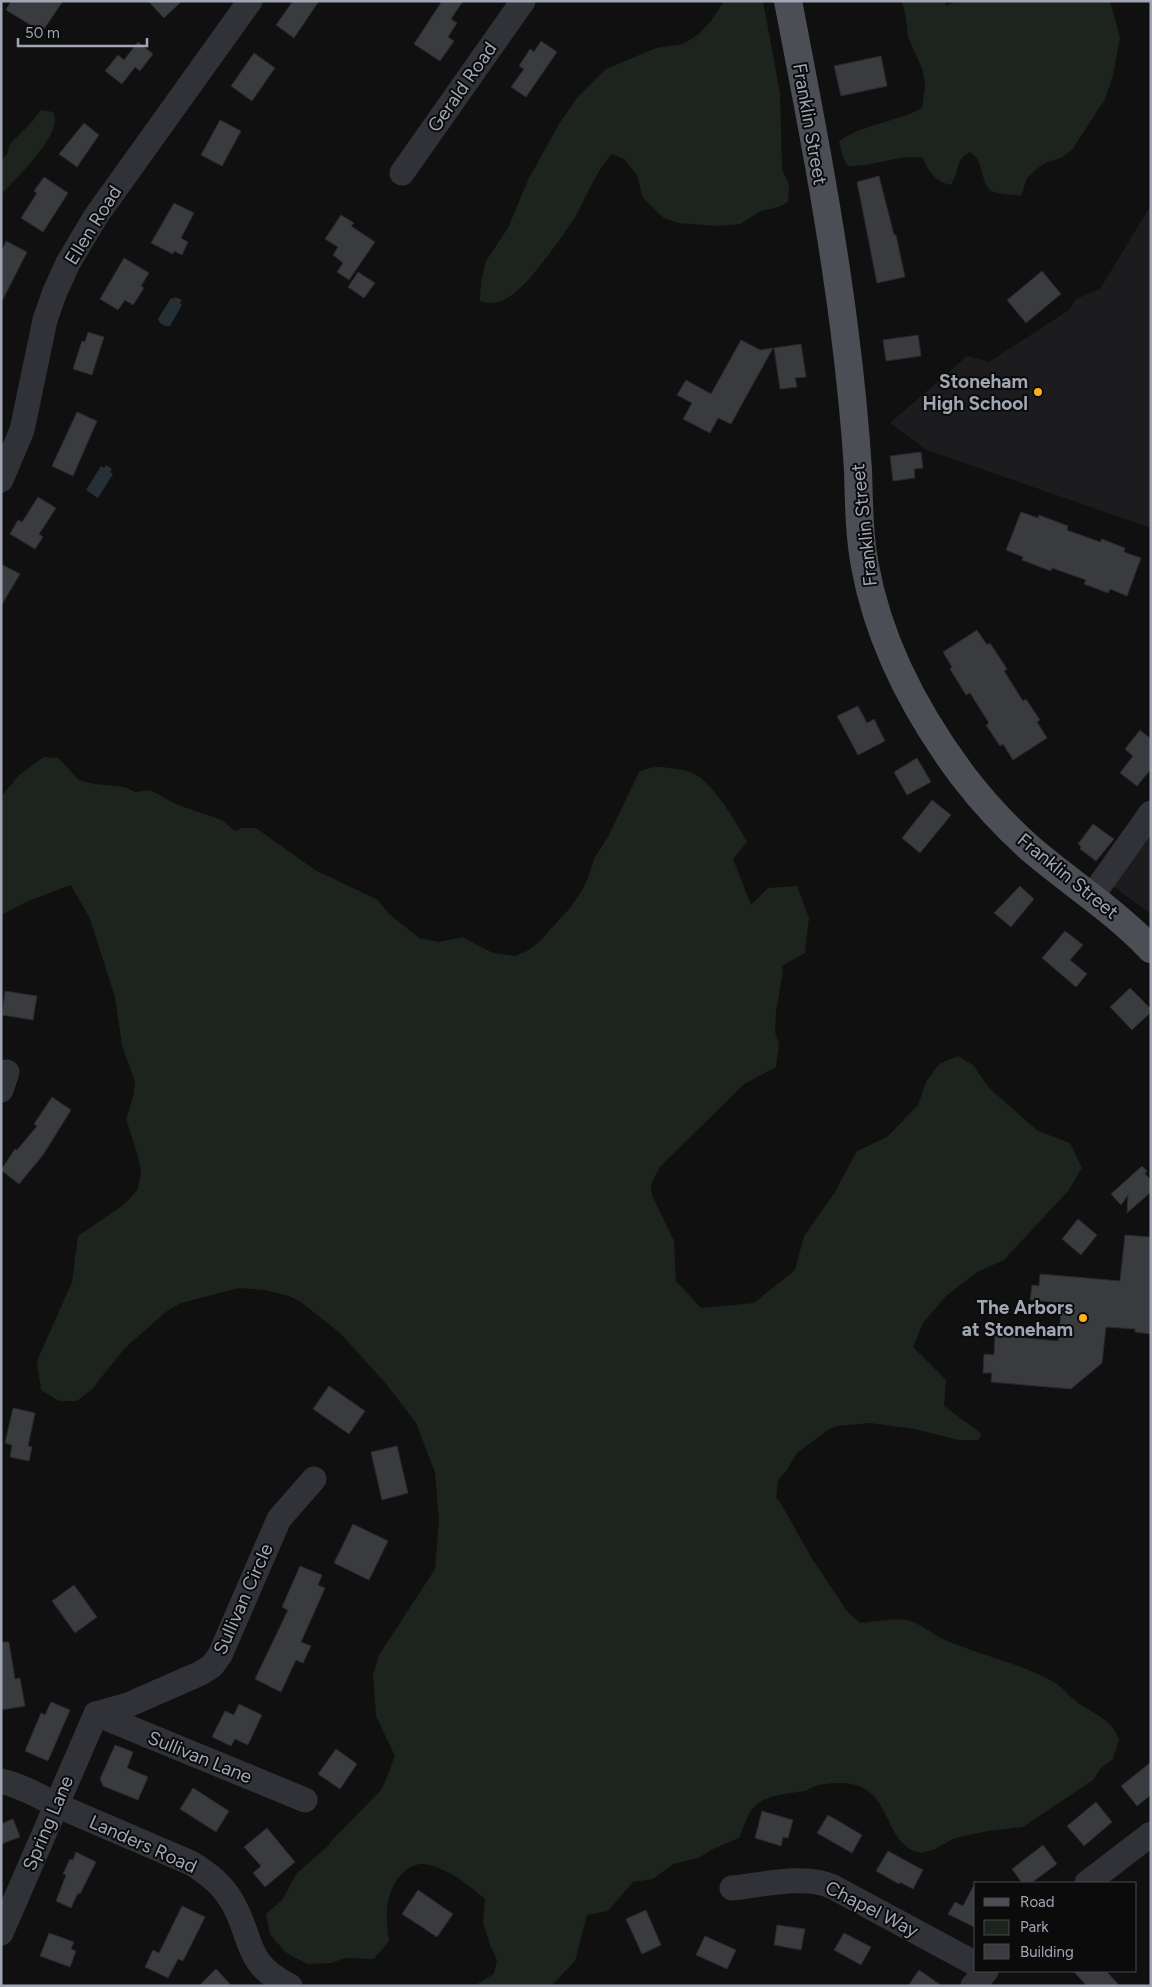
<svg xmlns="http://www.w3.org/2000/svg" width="1152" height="1987" font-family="Figtree,sans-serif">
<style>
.built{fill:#1c1c1e}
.green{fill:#1c241d}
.water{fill:#252f36}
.building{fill:#3a3b3f;stroke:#2a2a2e}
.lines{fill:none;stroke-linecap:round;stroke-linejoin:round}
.minor{stroke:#303237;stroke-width:25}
.major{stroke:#4c4e56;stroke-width:28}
.poi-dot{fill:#ffb01a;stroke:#0b0b0c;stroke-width:2}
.labels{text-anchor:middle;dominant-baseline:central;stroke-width:4;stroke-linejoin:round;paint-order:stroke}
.street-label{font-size:19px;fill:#a0a6b3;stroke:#0b0b0c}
.poi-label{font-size:19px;font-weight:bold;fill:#a0a6b3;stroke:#0b0b0c;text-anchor:end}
</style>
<rect width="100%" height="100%" fill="#101011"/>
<g class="built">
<polygon points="1151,205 1151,528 927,450 890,423 967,356 989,362 1069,310 1076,299 1100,289"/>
<polygon points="1151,827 1151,914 1110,884"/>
</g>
<g class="green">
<path d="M 724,1 L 763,1 L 780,93 L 782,169 L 789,185 L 788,202 L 779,207 L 761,211 L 740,224 L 719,226 L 678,223 L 664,218 L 643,198 L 637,176 L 633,170 L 625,160 L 612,154 C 595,172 587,196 575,217 C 561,239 546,259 529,279 C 516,293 501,308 480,301 L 481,282 L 486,261 L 508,228 L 528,180 L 559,124 L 577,98 L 606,69 L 656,48 L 683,44 L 699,34 L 711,21 Z"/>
<path d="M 902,1 L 945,1 L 946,6 L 956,1 L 1110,1 L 1120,37 L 1113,76 L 1105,99 L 1072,150 L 1061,158 L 1048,162 L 1039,167 L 1027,178 L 1021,196 C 1012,194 998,195 990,190 C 980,182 985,161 970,152 C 954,160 960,171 951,185 C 936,182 928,172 923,158 C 897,154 873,167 848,166 L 843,157 L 839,141 C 866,123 894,123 922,108 L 925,86 L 923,71 L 908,37 L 906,18 Z"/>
<path d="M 41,110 L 53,112 C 66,132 14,180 1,195 L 1,160 L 7,154 L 10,144 L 31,123 Z"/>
<path d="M 44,757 L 58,758 L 79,780 L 94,784 L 125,787 L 135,792 L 150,790 L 178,805 L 222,820 L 235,831 L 242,828 L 256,828 L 315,870 L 378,900 L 388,913 L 419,938 L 439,942 L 462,937 L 493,953 L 515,956 L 527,951 L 539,942 L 570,908 L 581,892 L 588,878 L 594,859 L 609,835 L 639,772 C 650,767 657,766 669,768 C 678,769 687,770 695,774 C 713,784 738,824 747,842 L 733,859 L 751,905 L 768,888 L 797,886 L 809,918 L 805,953 L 782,966 L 783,971 L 776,1012 L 775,1032 L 779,1044 L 776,1067 L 744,1084 L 661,1166 L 656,1174 L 651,1185 L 652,1195 L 674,1241 L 676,1281 L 701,1308 L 754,1303 L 795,1270 L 804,1236 L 835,1192 L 857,1151 L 887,1137 L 918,1105 L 926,1082 L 939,1064 L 958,1056 L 973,1065 L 989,1088 L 1038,1131 L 1070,1143 L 1082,1168 L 1068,1191 L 1004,1260 L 977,1272 L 946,1296 L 923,1323 L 913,1347 L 946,1380 L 944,1406 L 982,1434 L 978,1440 L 959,1440 L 915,1429 L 870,1423 L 837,1426 L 828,1430 L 797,1453 L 787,1470 L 778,1480 L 776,1498 L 780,1502 L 811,1557 L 847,1611 L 860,1623 C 874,1622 897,1617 910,1621 C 922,1624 932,1634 943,1639 C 981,1656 1022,1663 1057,1684 C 1064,1689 1070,1697 1077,1702 C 1093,1714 1111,1718 1119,1739 L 1113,1759 L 1101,1768 L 1093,1780 L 1023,1827 L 988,1831 L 955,1838 L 933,1850 L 921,1853 C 889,1847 891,1807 868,1791 C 855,1781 835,1782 819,1785 C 814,1786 810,1789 805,1791 C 789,1794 766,1794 754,1807 C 747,1815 743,1829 739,1838 L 713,1849 L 698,1858 L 673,1864 L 653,1879 L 633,1882 L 608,1911 L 587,1915 L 575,1961 L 551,1986 L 474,1986 L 494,1974 L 497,1960 L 490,1945 L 483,1922 L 485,1899 C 469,1885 450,1870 429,1865 C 408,1859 391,1883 388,1902 C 386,1915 387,1928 389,1941 L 374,1959 L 346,1958 L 331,1963 L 307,1964 L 285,1952 L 270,1934 L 266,1914 L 282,1900 L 297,1873 L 327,1847 L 333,1839 L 382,1789 L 395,1756 L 376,1716 L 373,1675 L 379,1655 L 435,1569 L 439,1520 L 435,1472 L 416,1423 L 387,1385 L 341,1334 L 301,1302 L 289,1296 L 265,1290 L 239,1288 L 181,1303 L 167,1311 L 125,1348 L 92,1389 L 77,1401 L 59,1401 L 41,1390 L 37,1361 L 72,1282 L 78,1236 L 122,1206 L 132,1196 L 138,1189 L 141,1171 L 137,1153 L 126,1119 L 133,1097 L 135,1081 L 122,1046 L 115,997 L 90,919 L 71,885 L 28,901 L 1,915 L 1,797 L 19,775 Z"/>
</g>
<g class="water">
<polygon points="175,297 182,300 180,303 182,305 170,326 165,326 160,323 158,319 171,298 174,299"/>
<polygon points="106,465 112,469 110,472 113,474 98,498 86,490 101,466 104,468"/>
</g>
<g class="building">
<polygon points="11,1 63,1 42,32 6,10"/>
<polygon points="148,1 182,1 164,18"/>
<polygon points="293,1 319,1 294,38 276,25"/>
<polygon points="442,1 463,1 451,19 457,23 448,37 454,41 440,61 414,44"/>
<polygon points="541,41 557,52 526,97 511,87 524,69 519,66 530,49 534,52"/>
<polygon points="138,42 153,54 140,71 135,67 122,84 105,71 118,55 124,60"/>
<polygon points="254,53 275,68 252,101 231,86"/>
<polygon points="881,56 887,86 841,96 834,66"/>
<polygon points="220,120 241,131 222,166 201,155"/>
<polygon points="84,123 99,135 77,167 59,154"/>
<polygon points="879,176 894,235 896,235 905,277 877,283 857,182"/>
<polygon points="44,177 68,193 43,232 21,218 37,193 34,191"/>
<polygon points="174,203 194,213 181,238 188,242 182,255 174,251 173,254 151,243"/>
<polygon points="341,215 354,223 351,226 375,242 349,280 337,272 343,263 333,255 338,247 325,239"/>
<polygon points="6,241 27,252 1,303 1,252"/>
<polygon points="124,258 149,273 141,286 144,288 133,305 125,300 118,310 100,299"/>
<polygon points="1042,271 1061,294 1026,323 1007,300"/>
<polygon points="358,272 375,283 364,298 348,287"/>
<polygon points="88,332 104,337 92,375 73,369 82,341 85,342"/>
<polygon points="918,335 921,356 886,361 883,340"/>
<polygon points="741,340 760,350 773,348 731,424 718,418 710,433 683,419 692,403 677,395 686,380 711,394"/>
<polygon points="801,344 806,377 795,378 797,387 780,389 774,348"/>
<polygon points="77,412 97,421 73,476 52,466"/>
<polygon points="921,452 923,468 914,469 915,478 893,481 890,456"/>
<polygon points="38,497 56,508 39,534 43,537 35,549 10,534 18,520 22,522"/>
<polygon points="1021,512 1038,518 1039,515 1068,526 1067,530 1100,542 1102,539 1125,548 1124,552 1141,558 1127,596 1110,589 1108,593 1084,584 1086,580 1052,568 1051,571 1022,560 1023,557 1006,550"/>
<polygon points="1,564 20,574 1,606"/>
<polygon points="977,630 987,645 990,643 1007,669 1004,671 1023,701 1026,699 1040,720 1037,722 1047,738 1013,760 1003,744 1000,746 986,725 989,723 970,693 966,695 950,669 952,667 943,652"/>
<polygon points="858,706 867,723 874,719 885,741 858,755 837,716"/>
<polygon points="1140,730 1151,739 1151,769 1137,786 1120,773 1133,756 1125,749"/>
<polygon points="917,758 931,782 907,795 894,772"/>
<polygon points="932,800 951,815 920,853 902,838"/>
<polygon points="1093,824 1114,839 1096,861 1080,849 1081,846 1078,844"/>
<polygon points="1020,886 1034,899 1011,927 994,913"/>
<polygon points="1065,931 1083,945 1070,960 1087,974 1076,987 1042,958"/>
<polygon points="1130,988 1151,1009 1151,1012 1132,1030 1110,1007"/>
<polygon points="5,991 37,996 33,1020 2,1015"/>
<polygon points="52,1097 71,1110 43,1155 19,1184 1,1170 15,1149 17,1150 37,1126 34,1124"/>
<polygon points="1142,1166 1147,1171 1145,1174 1151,1180 1151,1192 1127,1213 1128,1195 1121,1205 1111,1194"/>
<polygon points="1078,1219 1097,1235 1081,1255 1062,1239"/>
<polygon points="1125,1235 1151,1237 1151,1334 1135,1332 1135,1329 1106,1327 1102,1363 1071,1389 991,1382 992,1373 983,1373 984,1354 994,1355 995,1335 1058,1341 1062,1303 1030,1300 1032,1285 1039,1286 1040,1274 1120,1281"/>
<polygon points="329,1386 365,1411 349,1434 313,1409"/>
<polygon points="13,1408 35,1413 28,1446 32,1447 29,1461 10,1457 12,1445 5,1443"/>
<polygon points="397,1446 408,1493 382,1500 371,1452"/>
<polygon points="353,1524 388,1541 369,1580 334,1563"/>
<polygon points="300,1566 322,1575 318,1585 325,1588 301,1642 311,1646 303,1663 296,1660 281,1692 255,1679 288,1610 282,1607"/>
<polygon points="74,1585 97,1617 75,1633 52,1601"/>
<polygon points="1,1642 9,1642 15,1679 20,1678 25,1706 1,1710"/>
<polygon points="51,1702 70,1710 48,1761 25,1751 41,1713 45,1715"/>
<polygon points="239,1704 262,1715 248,1745 235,1739 231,1746 212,1737 225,1711 234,1715"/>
<polygon points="115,1745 133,1752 127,1768 148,1777 138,1800 103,1786 100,1779"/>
<polygon points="336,1749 357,1764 340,1789 318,1774"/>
<polygon points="1151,1762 1151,1795 1137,1806 1121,1786"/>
<polygon points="193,1788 229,1811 216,1832 180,1809"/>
<polygon points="1096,1802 1112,1822 1084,1846 1067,1826"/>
<polygon points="762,1811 793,1820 788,1838 783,1837 781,1846 755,1838"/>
<polygon points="828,1815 862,1835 852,1853 817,1833"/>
<polygon points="13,1819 20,1837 1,1844 1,1824"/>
<polygon points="267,1828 295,1862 265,1887 253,1873 261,1866 244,1847"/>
<polygon points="1043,1845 1057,1864 1031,1883 1022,1883 1012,1869"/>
<polygon points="888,1851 923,1870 913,1889 900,1882 899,1884 876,1871"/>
<polygon points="76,1852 96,1862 80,1894 78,1893 71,1908 56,1901 66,1875 63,1874 70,1859 73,1860"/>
<polygon points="976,1881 976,1928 948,1914 955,1902 963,1906"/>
<polygon points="418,1890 453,1914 437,1937 402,1914"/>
<polygon points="182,1906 205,1917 183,1961 178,1959 168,1978 145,1967 153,1950 159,1953"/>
<polygon points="646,1910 661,1945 642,1954 626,1919"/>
<polygon points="777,1925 805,1929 801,1950 774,1945"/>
<polygon points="49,1933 74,1942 71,1949 76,1951 70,1967 40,1956"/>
<polygon points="844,1933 871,1947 861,1965 834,1950"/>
<polygon points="705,1936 736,1950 727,1969 696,1955"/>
<polygon points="216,1969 232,1986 199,1986"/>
<polygon points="919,1970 942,1986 908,1986"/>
<polygon points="1073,1971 1106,1971 1120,1986 1087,1986"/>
</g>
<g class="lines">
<g class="minor">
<polyline points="402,173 523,1"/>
<polyline points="1,480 22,430 45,320 54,294 68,263 96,216 250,1"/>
<polyline points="1092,896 1151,813"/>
<polyline points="1,1090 7,1072"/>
<polyline points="96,1714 128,1705 201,1673 212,1666 220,1655 279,1519 314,1479"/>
<polyline points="96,1714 305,1800"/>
<path d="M 1,1781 C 21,1786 38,1795 56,1805 L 191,1863 C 206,1872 222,1884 231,1900 C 254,1937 242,1963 290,1986"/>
<polyline points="1087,1883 1151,1834"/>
<path d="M 732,1888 C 761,1885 807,1874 833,1887 L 976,1964"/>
<polyline points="1,1933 96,1714"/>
<polyline points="973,1986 986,1971"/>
</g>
<path class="major" d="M 788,1 C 809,109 830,218 844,327 C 850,374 855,422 858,470 C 859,502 859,534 865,566 C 879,643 916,713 963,776 C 983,802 1007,828 1032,850 C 1072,884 1115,911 1151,949"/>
</g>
<g class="poi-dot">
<circle cx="1038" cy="392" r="5"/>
<circle cx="1083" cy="1318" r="5"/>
</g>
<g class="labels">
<g class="street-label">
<text transform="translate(462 87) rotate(-55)">Gerald Road</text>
<text transform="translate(810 124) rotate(80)">Franklin Street</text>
<text transform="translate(93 225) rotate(-58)">Ellen Road</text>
<text transform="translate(864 525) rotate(-96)">Franklin Street</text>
<text transform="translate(1068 876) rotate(39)">Franklin Street</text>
<text transform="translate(243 1599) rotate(-66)">Sullivan Circle</text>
<text transform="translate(200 1757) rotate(22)">Sullivan Lane</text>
<text transform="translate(48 1823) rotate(-67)">Spring Lane</text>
<text transform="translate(143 1844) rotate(24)">Landers Road</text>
<text transform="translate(872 1909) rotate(27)">Chapel Way</text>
</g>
<g class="poi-label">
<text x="1028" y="381">Stoneham<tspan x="1028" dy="22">High School</tspan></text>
<text x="1073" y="1307">The Arbors<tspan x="1073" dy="22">at Stoneham</tspan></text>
</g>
</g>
<rect width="1152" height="1987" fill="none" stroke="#a0a6b3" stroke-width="5"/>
<rect x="974" y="1882" width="162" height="90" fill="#0b0b0c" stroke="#47494f"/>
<rect x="984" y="1898" width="25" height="8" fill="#4c4e56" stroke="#47494f"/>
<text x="1020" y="1907" font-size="15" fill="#a0a6b3">Road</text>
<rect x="984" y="1920" width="25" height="15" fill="#1c241d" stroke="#47494f"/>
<text x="1020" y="1932" font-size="15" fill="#a0a6b3">Park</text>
<rect x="984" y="1944" width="25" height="15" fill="#3a3b3f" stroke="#47494f"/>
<text x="1020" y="1957" font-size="15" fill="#a0a6b3">Building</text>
<path d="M18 38v8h129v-8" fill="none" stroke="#a0a6b3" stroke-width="2.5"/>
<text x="25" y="38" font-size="15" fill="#a0a6b3" stroke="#0b0b0c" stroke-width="4" paint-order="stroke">50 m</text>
</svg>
